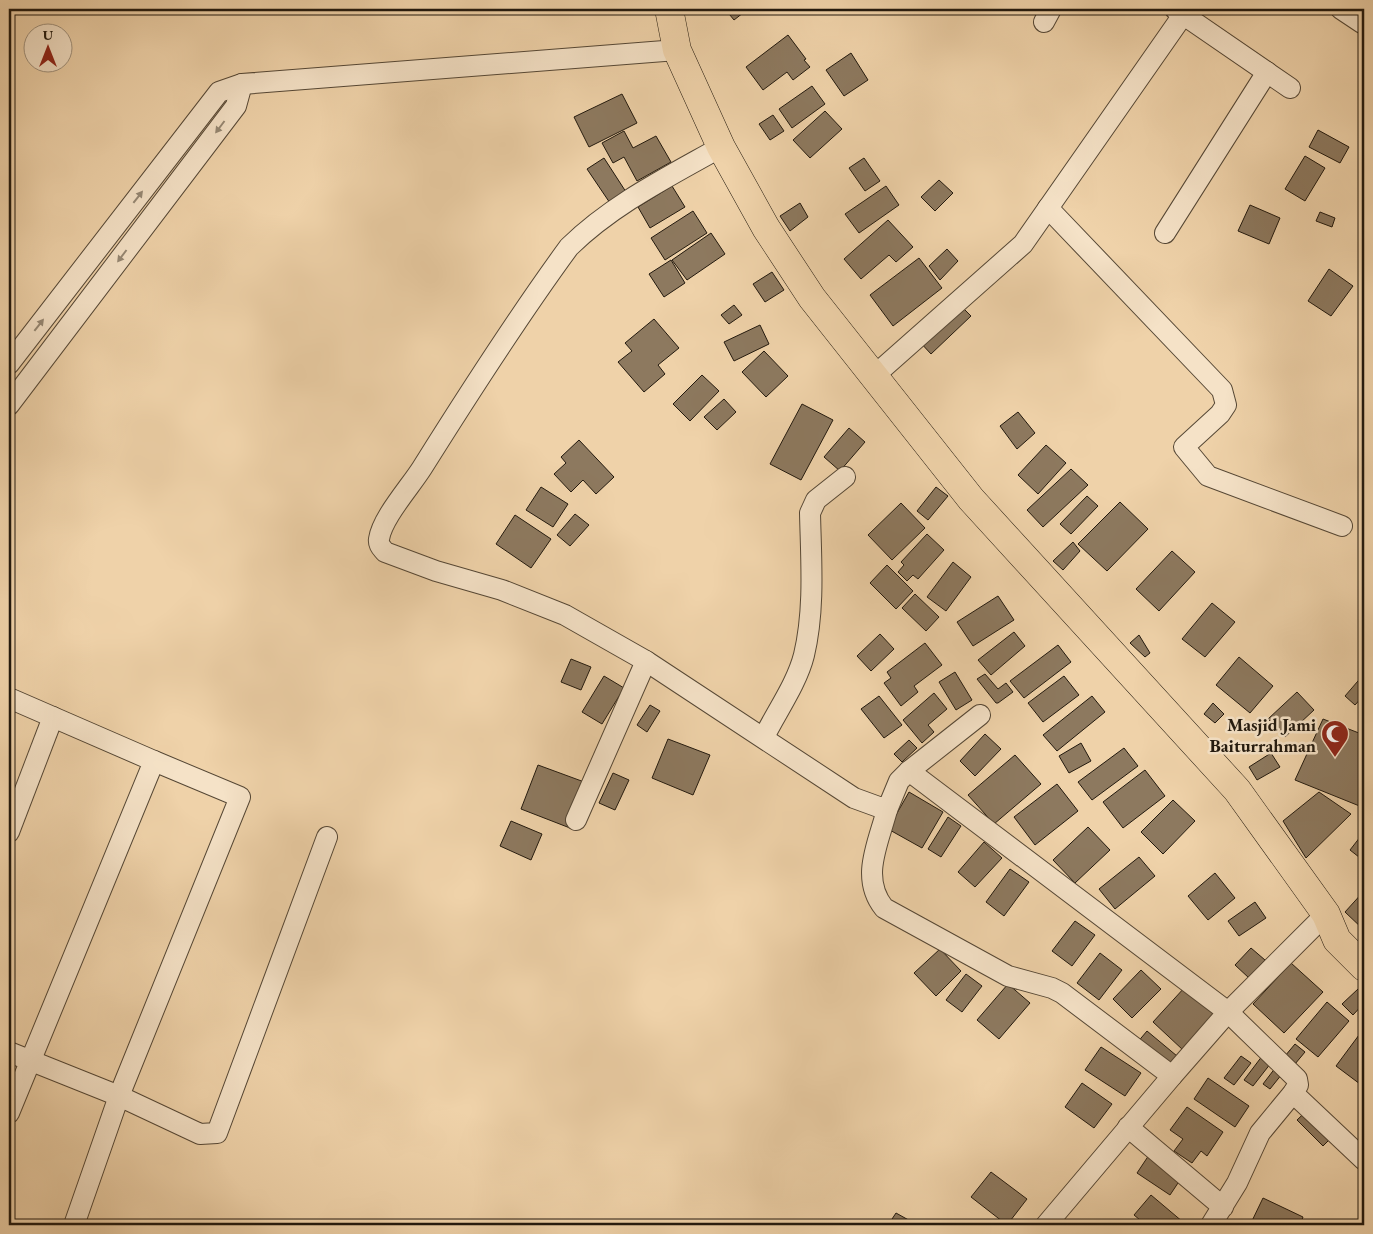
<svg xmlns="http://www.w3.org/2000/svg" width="1373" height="1234" font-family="'EB Garamond',serif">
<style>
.building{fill:#8d795f;stroke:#22190e}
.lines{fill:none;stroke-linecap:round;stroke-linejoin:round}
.minor-casing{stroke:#554735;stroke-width:22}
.primary-casing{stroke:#22190e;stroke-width:29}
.minor{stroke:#f5e2c7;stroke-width:20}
.primary{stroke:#efd2a9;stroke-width:28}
.oneway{fill:#968874}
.labels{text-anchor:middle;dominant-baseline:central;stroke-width:5;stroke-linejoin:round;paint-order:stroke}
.poi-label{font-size:18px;font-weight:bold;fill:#22190e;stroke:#f5e2c7;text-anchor:end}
</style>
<rect width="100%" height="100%" fill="#efd2a9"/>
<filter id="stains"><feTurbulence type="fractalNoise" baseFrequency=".004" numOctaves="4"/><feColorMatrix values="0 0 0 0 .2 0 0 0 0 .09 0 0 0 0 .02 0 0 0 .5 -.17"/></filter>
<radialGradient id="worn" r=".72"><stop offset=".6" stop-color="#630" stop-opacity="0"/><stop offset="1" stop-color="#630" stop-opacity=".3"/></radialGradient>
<g class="building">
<polygon points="725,9 748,9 734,20"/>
<polygon points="788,35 806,59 804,60 810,67 793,80 787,72 763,90 746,67"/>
<polygon points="851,53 868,80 844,96 826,70"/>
<polygon points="812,86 825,104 792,128 779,109"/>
<polygon points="622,94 637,123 589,147 574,117"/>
<polygon points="825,111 842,129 810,158 793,140"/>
<polygon points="773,115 784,131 770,140 759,124"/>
<polygon points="1318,130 1349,147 1340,163 1309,147"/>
<polygon points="624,131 633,148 656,136 671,162 637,181 624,157 613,163 602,143"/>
<polygon points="1305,156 1325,168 1305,201 1285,189"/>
<polygon points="604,158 628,195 612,206 587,169"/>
<polygon points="864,158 880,181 865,191 849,168"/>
<polygon points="939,180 953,193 935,211 921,197"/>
<polygon points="672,186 685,207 650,228 638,207"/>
<polygon points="886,186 899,205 859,233 845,214"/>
<polygon points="800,203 808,217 790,231 780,216"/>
<polygon points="1250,205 1280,218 1269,244 1238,231"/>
<polygon points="693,211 707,233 665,260 651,238"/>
<polygon points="1320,212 1335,218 1332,227 1316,221"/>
<polygon points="888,220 913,247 896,262 889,255 861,279 844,259"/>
<polygon points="711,233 725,254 687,280 672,260"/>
<polygon points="947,249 958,261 940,280 929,266"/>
<polygon points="919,258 942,288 893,326 870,295"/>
<polygon points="671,260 685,283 664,297 649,274"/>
<polygon points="1329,269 1353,286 1331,316 1308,301"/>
<polygon points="772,272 784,290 765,302 753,284"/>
<polygon points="959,304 971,316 931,354 919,341"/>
<polygon points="734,305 742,315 729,324 721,315"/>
<polygon points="654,319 679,348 658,365 665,374 644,392 618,362 632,351 625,343"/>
<polygon points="760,325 769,344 734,361 724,342"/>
<polygon points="764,351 788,376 766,397 742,372"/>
<polygon points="702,375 719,391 690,421 673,404"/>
<polygon points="724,399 736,412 717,430 704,417"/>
<polygon points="802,404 833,420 801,480 770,464"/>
<polygon points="1018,412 1035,433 1017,449 1000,426"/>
<polygon points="849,428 865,442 840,471 824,457"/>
<polygon points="579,440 614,477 596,494 583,480 571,492 554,474 566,463 561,457"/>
<polygon points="1046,445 1066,463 1038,494 1018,475"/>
<polygon points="1071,469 1088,485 1043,527 1027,510"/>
<polygon points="541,487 568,504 553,527 526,510"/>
<polygon points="936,487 948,496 928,520 917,511"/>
<polygon points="1087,496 1098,506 1071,534 1060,524"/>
<polygon points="1120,502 1148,529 1107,571 1078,544"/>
<polygon points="901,503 925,528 892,560 868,535"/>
<polygon points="575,514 589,525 570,546 557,535"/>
<polygon points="515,515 551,539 531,568 496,544"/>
<polygon points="927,534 944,550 918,579 913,575 907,581 898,572 904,565 901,562"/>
<polygon points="1073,542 1080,551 1063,570 1053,561"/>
<polygon points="1172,551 1195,572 1159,611 1136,589"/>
<polygon points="953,562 971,577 946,611 927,597"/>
<polygon points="887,565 913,591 896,609 870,583"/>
<polygon points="915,594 939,617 926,631 902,608"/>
<polygon points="998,596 1014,620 973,646 957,622"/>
<polygon points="1212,603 1235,622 1205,657 1182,639"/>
<polygon points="1014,632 1025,646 991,675 978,660"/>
<polygon points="880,634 894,649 871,671 857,656"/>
<polygon points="1139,635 1150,653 1145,657 1130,643"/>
<polygon points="925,643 942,665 914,686 918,692 901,706 884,683 891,678 887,672"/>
<polygon points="1058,645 1071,662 1024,698 1010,681"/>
<polygon points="1239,657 1273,686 1250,713 1216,685"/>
<polygon points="571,659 591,667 581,690 561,682"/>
<polygon points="955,672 972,700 956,710 939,682"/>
<polygon points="985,674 998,689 1006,683 1013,692 998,703 996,703 977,679"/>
<polygon points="1364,674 1364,695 1355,705 1345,696"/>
<polygon points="604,676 624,688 602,724 582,712"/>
<polygon points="1064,676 1079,695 1043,722 1028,703"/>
<polygon points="1297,692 1314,710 1285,737 1268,719"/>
<polygon points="934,693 947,709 928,725 934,732 922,743 903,720"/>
<polygon points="879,696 902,725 884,738 861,709"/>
<polygon points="1092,696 1105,712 1057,751 1043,735"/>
<polygon points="1213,703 1224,714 1215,723 1204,714"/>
<polygon points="650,705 660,711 647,732 637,725"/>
<polygon points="1323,719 1364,735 1364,802 1362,807 1295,780"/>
<polygon points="985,734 1001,749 975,776 960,761"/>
<polygon points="668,739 710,755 693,795 652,778"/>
<polygon points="909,740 917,748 902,762 894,754"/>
<polygon points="1081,743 1091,761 1069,773 1059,756"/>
<polygon points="1124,748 1138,766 1092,800 1078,782"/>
<polygon points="1271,753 1280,767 1257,780 1249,767"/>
<polygon points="1015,755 1041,784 994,824 968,795"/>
<polygon points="538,765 587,783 570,828 521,809"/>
<polygon points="1145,770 1165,796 1123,828 1103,802"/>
<polygon points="613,773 629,780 615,810 599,803"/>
<polygon points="1057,784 1078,811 1035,845 1014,817"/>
<polygon points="909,792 943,812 922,848 888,829"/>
<polygon points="1319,792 1351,814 1306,858 1283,821"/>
<polygon points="1173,800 1195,821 1163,854 1141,832"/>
<polygon points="948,817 961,826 941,857 928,849"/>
<polygon points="511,821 542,834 531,860 500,846"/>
<polygon points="1088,827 1110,850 1075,883 1053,860"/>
<polygon points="1364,832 1364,861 1350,850"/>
<polygon points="984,842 1002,858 975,887 958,872"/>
<polygon points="1139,857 1155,876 1115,909 1099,889"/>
<polygon points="1010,869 1029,882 1004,916 986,902"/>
<polygon points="1215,873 1235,898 1208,920 1188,896"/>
<polygon points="1364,891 1364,930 1345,912"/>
<polygon points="1255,902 1266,918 1239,936 1228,921"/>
<polygon points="1075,921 1095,935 1072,966 1052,951"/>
<polygon points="1251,948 1265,960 1249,978 1235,965"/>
<polygon points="940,949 961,971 936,996 914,973"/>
<polygon points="1100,953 1122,970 1099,1000 1077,983"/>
<polygon points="1291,963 1323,992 1284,1033 1253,1004"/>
<polygon points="1141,970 1161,989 1132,1018 1113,999"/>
<polygon points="966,974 982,986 962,1012 946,1000"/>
<polygon points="1008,984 1030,1003 999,1039 977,1020"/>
<polygon points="1185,987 1216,1016 1183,1050 1153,1022"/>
<polygon points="1358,989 1364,995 1364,1003 1353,1015 1342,1004"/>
<polygon points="1327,1002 1349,1021 1318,1057 1296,1039"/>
<polygon points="1147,1031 1177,1056 1166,1069 1136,1044"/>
<polygon points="1359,1035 1364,1039 1364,1087 1336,1066"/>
<polygon points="1295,1044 1305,1052 1295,1064 1285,1056"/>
<polygon points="1101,1047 1141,1073 1125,1096 1085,1070"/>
<polygon points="1269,1047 1278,1054 1253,1086 1244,1080"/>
<polygon points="1241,1056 1251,1063 1234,1085 1224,1078"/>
<polygon points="1279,1063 1286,1069 1270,1089 1263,1084"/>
<polygon points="1208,1078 1249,1106 1235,1127 1194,1099"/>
<polygon points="1082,1083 1112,1104 1094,1128 1065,1107"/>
<polygon points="1315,1103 1341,1128 1323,1146 1297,1120"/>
<polygon points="1187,1107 1223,1132 1207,1156 1201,1151 1192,1163 1174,1151 1183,1139 1170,1130"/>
<polygon points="1151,1152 1184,1174 1170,1195 1137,1173"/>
<polygon points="991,1172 1027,1199 1007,1225 971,1197"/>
<polygon points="1151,1195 1183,1222 1180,1225 1146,1225 1134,1215"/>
<polygon points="1263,1198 1303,1217 1300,1225 1250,1225"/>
<polygon points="896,1213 914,1223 913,1225 888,1225"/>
</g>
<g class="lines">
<defs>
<g id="minor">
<polyline points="1175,9 1290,88"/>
<polyline points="1341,9 1362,23"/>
<polyline points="1044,22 1051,9"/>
<path d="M 721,147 C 668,177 613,204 569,247 C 517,318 469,393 422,468 C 410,487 382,518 379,539 C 378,545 382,548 385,552 L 436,571 L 502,590 L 565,615 L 646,661 L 854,798 L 887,810 L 899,781 L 909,771 L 980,715"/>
<polyline points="1048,208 1222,390 1226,405 1220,414 1184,447 1208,476 1342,526"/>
<polyline points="1165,233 1267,72"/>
<polyline points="9,364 219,92 242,84 677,50"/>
<polyline points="875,375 1023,244 1183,15"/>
<polyline points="9,405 236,106 242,84"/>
<polyline points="9,698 154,761 9,1113"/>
<path d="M 764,737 C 777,711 797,683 804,655 C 815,609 811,559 810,513 L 816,500 L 845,477"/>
<polyline points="909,771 1228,1012 1297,1079 1298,1085 1293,1093 1260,1133 1237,1183 1211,1225"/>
<path d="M 887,810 C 878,844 860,878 884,908 L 1008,976 L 1052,988 L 1062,993 L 1172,1076 L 1228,1012 L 1326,914"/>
<polyline points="576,820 646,661"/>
<polyline points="9,832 53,717"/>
<polyline points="9,1052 119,1096 200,1134 217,1133 327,837"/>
<polyline points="1293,1093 1364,1160"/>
<polyline points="1128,1127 1223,1207"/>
<polyline points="74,1225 119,1096 240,797 154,761"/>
<polyline points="1046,1225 1172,1076"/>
</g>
<polyline id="primary" points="669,9 677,50 721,147 766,228 812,298 971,499 1237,790 1326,914 1337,940 1364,967"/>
</defs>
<use href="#minor" class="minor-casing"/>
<use href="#primary" class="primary-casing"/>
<use href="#minor" class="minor"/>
<use href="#primary" class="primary"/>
</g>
<defs><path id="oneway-solid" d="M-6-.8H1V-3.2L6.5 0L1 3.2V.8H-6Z" transform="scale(1.25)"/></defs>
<g class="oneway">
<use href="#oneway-solid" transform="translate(220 127) rotate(127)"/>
<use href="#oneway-solid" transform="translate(138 197) rotate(-52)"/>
<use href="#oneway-solid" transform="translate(122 256) rotate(127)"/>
<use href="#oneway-solid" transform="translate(39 325) rotate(-52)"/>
</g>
<defs>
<symbol id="mosque-pin" viewBox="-11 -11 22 30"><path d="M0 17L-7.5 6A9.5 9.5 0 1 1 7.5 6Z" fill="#8f2418" stroke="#f5e2c7"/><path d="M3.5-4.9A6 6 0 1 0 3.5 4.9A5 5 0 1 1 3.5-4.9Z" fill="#fff"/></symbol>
</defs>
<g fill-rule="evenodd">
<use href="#mosque-pin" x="1319" y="718" width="32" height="43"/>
</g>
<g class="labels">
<g class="poi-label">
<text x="1316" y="724">Masjid Jami<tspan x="1316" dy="21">Baiturrahman</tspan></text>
</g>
</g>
<rect width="1373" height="1234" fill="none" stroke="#efd2a9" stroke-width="30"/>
<rect x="10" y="10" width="1353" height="1214" fill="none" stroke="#22190e" stroke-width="2.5"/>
<rect x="15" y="15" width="1343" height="1204" fill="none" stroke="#22190e"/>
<g transform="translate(48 48)"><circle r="24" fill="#f5e2c7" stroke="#a1927d"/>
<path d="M0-4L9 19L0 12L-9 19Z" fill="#8f2418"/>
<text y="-8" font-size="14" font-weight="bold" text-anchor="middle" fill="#22190e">U</text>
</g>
<rect width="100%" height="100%" filter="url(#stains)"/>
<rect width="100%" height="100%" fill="url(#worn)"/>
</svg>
